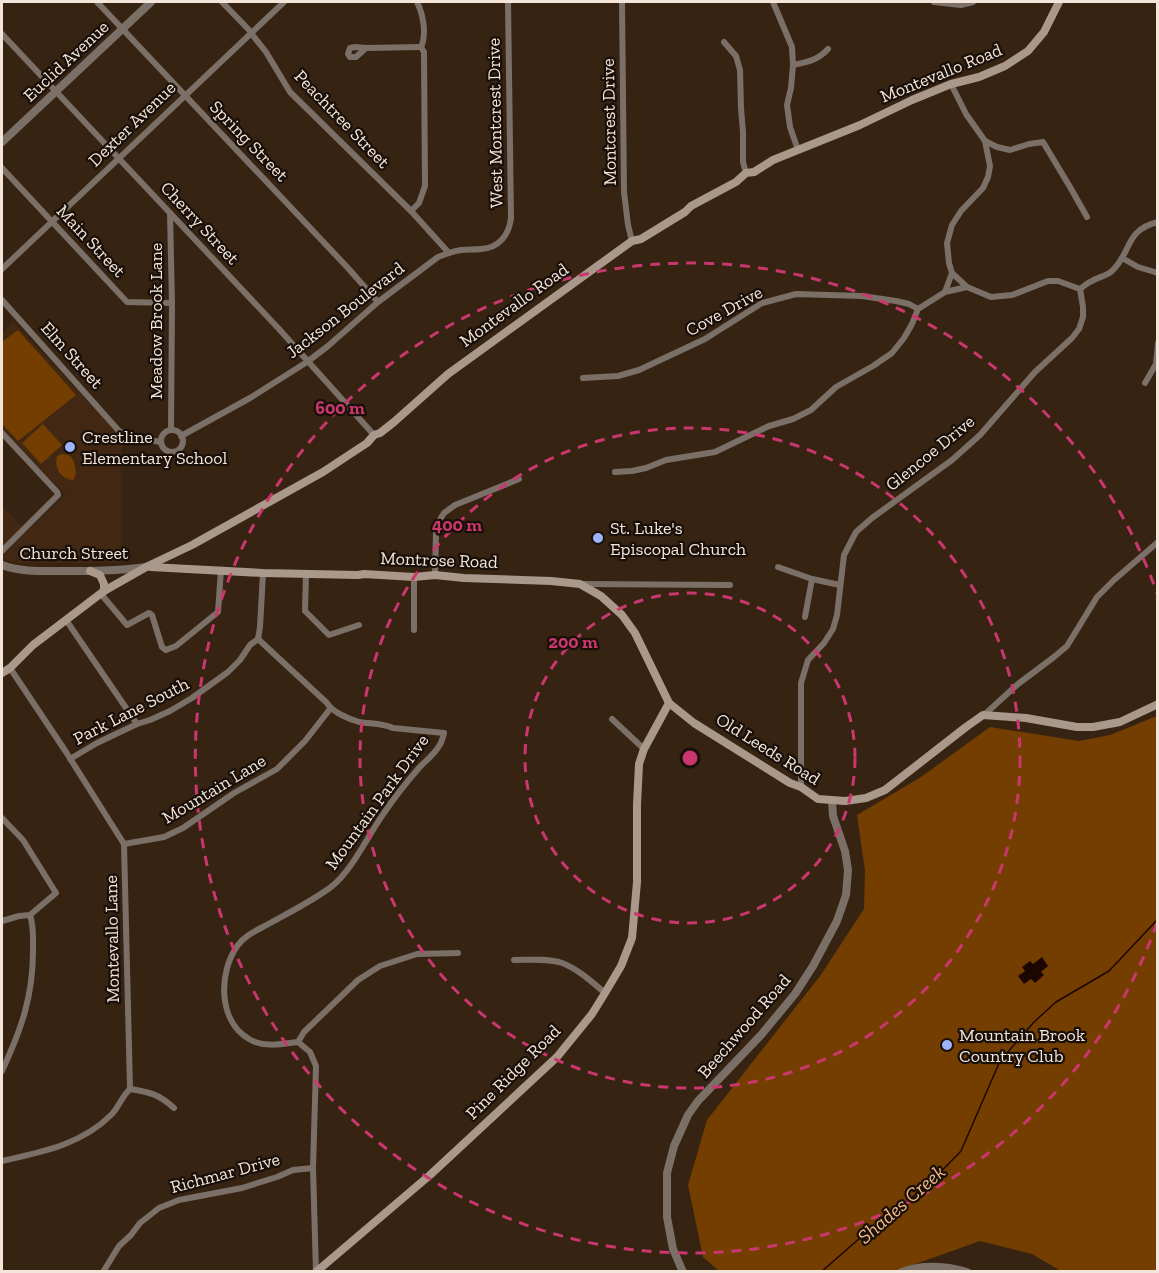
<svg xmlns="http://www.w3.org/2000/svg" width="1159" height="1273" font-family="'Zilla Slab',serif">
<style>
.built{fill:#422812}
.green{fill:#743e00}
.water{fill:#1c0700}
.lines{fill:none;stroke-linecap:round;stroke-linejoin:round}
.stream{stroke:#1c0700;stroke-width:1.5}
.minor{stroke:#7b7067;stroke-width:6}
.tertiary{stroke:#7b7067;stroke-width:8}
.secondary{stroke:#aa988a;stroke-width:8}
.ring{fill:none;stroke:#c9376e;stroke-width:3;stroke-dasharray:10 8}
.poi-dot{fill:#9db4fd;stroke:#180f08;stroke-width:2}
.labels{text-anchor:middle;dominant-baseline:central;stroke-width:4.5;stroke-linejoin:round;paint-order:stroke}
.street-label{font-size:18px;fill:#f3e5da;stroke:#180f08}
.poi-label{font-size:18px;fill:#f3e5da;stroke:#180f08;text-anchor:start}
.water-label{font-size:20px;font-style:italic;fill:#f5b989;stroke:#180f08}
.centre{fill:#c9376e;stroke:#180f08;stroke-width:3}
.ring-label{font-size:18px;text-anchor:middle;font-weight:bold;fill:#c9376e;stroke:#180f08;stroke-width:4.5;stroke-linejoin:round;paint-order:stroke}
</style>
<rect width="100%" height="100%" fill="#372312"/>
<g class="built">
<polygon points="13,322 124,439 121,456 122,563 15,563 2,558 2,556 11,546 65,495 2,430 2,333"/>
<polygon points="2,506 24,529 2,551"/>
</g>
<g class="green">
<polygon points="18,330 76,395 18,441 2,424 2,342"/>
<polygon points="43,424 62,445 41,464 22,443"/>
<path d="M 62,454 C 74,454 75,464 76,474 L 73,480 C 60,479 54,467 57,456 Z"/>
<polygon points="1157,716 1157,1271 1061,1271 1032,1254 980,1241 896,1271 719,1271 703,1257 688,1185 707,1120 820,976 864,909 865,871 857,815 921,777 990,727 1079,741 1110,735"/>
</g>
<polygon class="water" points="1042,957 1048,966 1041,972 1044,975 1035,983 1031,979 1024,984 1018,976 1025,971 1022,967 1030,961 1033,964"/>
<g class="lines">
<polyline class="stream" points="821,1272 868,1231 927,1186 961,1151 1000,1061 1034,1022 1056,1002 1109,971 1158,919"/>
<g class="minor">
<polyline points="97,2 347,267 378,302"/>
<polyline points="222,2 250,31 251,33 266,52 290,92 411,211 449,253"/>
<polyline points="622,2 624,192 628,225 632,241"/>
<polyline points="773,2 792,47 793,65 791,88 787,105 790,127 798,150"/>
<polyline points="934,2 961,5 973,2"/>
<polyline points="2,34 279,329 374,435"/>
<polyline points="724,42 736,56 740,70 741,108 743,132 743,162 746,173"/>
<polyline points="366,48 356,57 350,57 348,54 350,48 355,47 366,48 421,47"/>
<path d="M 793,65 C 808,62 818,60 828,49"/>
<polyline points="985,141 997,147 1010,150 1029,144 1043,142 1070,187 1087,217"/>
<polyline points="2,168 127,302 172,303"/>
<path d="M 411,211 L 419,203 L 425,186 L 424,52 L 421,47 C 427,34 423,14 417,2"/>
<polyline points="170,213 172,303 171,430"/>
<polyline points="1122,258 1138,267 1158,273"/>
<polyline points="2,269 284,2"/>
<path d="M 1080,289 C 1083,287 1087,283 1092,281 C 1098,277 1108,276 1113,270 C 1132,251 1125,230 1158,222"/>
<polyline points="945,292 952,273 949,263 947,243 952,225 961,211 983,188 988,177 990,166 985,141 966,114 951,84"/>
<polyline points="2,300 119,431 132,437 161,442"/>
<polyline points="583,378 618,376 639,370 705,339 762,303 796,294 862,296 896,301 909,304 918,309"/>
<polyline points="1145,383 1156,364 1158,343"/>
<circle cx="172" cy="441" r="11"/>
<polyline points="2,433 57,492 58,495 2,551"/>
<path d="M 181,436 L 250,398 L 307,362 L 328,346 L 378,302 L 438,257 C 446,254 453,251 461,250 C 468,249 474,250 481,249 C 499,248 509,235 511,218 L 508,2"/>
<polyline points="615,472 632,471 646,468 666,460 715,452 769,426 793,419 811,410 836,387 873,366 892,353 904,338 912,324 918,309 945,292 967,287"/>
<polyline points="778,567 812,579 840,585"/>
<polyline points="306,574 305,611 329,635 359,625"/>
<polyline points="435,575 436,532 439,521 444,513 455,505 519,479"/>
<polyline points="414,577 414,630"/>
<polyline points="581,584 730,585"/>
<polyline points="101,594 127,625 149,613 152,615 162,647 166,650 176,646 218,612 221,570"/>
<polyline points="805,617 812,579"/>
<polyline points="66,620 137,724"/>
<path d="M 258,639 L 327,703 C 332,712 349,719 359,722 C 371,724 382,723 393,728 L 444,733 C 443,737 442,742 439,746 C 434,755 424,762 418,769 C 406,783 394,798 384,813 C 368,835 352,871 331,887 C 312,901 292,911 272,922 C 260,929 246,934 238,945 C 218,972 218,1021 249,1039 C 264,1048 282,1044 298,1042 L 310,1052 L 316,1066 L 313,1168 L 316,1272"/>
<polyline points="258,639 260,627 263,573"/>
<polyline points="984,715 1018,684 1054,657 1067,646 1097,597 1114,580 1158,542"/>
<polyline points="612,719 644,749"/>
<polyline points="70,759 97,743 137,724 150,720 170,711 192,698 228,672 240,660 250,645 258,639"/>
<polyline points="801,787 801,683 808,660 824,643 833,629 837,615 844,555 856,532 872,518 952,460 980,435 1035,372 1072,338 1079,329 1083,317 1083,307 1080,289 1058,281 1048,281 1012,295 991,297 967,287 952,273"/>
<polyline points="2,818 23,840 56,893 30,915 19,916 2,921"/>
<polyline points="124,844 164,837 183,828 234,793 277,769 305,741 330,709"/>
<path d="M 514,960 C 529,960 547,958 562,963 C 578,969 592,982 605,993"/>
<polyline points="298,1042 304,1032 358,980 380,966 417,954 458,953"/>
<path d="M 2,1071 C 21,1030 33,997 33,951 C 33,939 34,927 30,915"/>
<path d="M 130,1089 C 149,1092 159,1094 174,1108"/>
<path d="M 2,1161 C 41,1152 81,1145 111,1115 C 119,1107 122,1096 130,1089 L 124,844 L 66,752 L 10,668"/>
<polyline points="103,1272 119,1246 131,1235 140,1223 159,1208 179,1200 242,1188 277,1177 293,1170 313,1168"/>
</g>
<g class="tertiary">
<polyline points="2,142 151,2"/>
<path d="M 2,565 C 19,572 43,571 62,571 C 91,571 117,571 146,567"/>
<polyline points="683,1272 673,1249 667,1217 667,1173 674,1146 688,1115 698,1101 761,1035 795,994 813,966 837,921 846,895 848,870 845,851 833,816 832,801"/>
<path d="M 902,1272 C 922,1264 947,1266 967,1272"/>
</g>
<g class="secondary">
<polyline points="151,567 263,573 358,575 364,574 414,577 435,575 464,578 551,581 580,584 601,596 622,615 635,633 669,703 694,723 790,783 801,787 818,799 845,801 866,798 885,790 966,727 983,715 1026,718 1077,727 1093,727 1120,722 1158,704"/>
<polyline points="90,571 100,575 104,584 104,591"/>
<polyline points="2,673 10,668 33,645 104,591 148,566 192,545 323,472 367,443 374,435 380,433 394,422 448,374 632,241 641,239 685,212 691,206 736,182 746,173 754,172 773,160 860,125 912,100 951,84 979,77 1005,66 1028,51 1044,32 1059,2"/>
<polyline points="316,1272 430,1175 557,1057 592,1014 605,993 621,966 632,938 637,882 637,805 639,764 644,749 669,703"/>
</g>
</g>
<g class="ring">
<circle cx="690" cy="758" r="165"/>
<circle cx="690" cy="758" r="330"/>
<path d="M1157 923A495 495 0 1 1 1157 593"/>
</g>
<g class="poi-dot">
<circle cx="70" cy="447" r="6"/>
<circle cx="598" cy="538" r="6"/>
<circle cx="947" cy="1045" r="6"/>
</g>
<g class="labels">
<g class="street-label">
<text transform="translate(66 61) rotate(-43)">Euclid Avenue</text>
<text transform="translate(941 73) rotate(-22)">Montevallo Road</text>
<text transform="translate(342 119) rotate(46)">Peachtree Street</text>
<text transform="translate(609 122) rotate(-91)">Montcrest Drive</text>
<text transform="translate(495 123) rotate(-91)">West Montcrest Drive</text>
<text transform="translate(132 124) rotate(-44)">Dexter Avenue</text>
<text transform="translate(249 141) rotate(46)">Spring Street</text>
<text transform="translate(200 223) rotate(47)">Cherry Street</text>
<text transform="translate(91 241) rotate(47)">Main Street</text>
<text transform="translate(514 305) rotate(-36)">Montevallo Road</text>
<text transform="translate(345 310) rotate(-38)">Jackson Boulevard</text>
<text transform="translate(724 311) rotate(-29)">Cove Drive</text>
<text transform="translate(156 321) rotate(-90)">Meadow Brook Lane</text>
<text transform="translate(72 355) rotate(48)">Elm Street</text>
<text transform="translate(930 453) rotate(-39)">Glencoe Drive</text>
<text x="74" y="553">Church Street</text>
<text transform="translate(439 560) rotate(2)">Montrose Road</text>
<text transform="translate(131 711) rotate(-27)">Park Lane South</text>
<text transform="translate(768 749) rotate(32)">Old Leeds Road</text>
<text transform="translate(214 789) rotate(-31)">Mountain Lane</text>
<text transform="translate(377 802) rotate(-54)">Mountain Park Drive</text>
<text transform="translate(112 939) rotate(-91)">Montevallo Lane</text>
<text transform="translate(744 1026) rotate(-49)">Beechwood Road</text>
<text transform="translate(513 1072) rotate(-45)">Pine Ridge Road</text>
<text transform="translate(225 1173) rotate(-15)">Richmar Drive</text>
</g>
<g class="poi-label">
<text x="82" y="437">Crestline<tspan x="82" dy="21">Elementary School</tspan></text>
<text x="610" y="528">St. Luke's<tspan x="610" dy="21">Episcopal Church</tspan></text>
<text x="959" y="1035">Mountain Brook<tspan x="959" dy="21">Country Club</tspan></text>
</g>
<g class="water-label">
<text transform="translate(901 1204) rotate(-41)">Shades Creek</text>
</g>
</g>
<circle cx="690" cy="758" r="9" class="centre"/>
<g class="ring-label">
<text x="340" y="414">600 m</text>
<text x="457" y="531">400 m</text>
<text x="573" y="648">200 m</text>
</g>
<rect width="1159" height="1273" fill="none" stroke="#f3e5da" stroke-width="6"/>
</svg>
